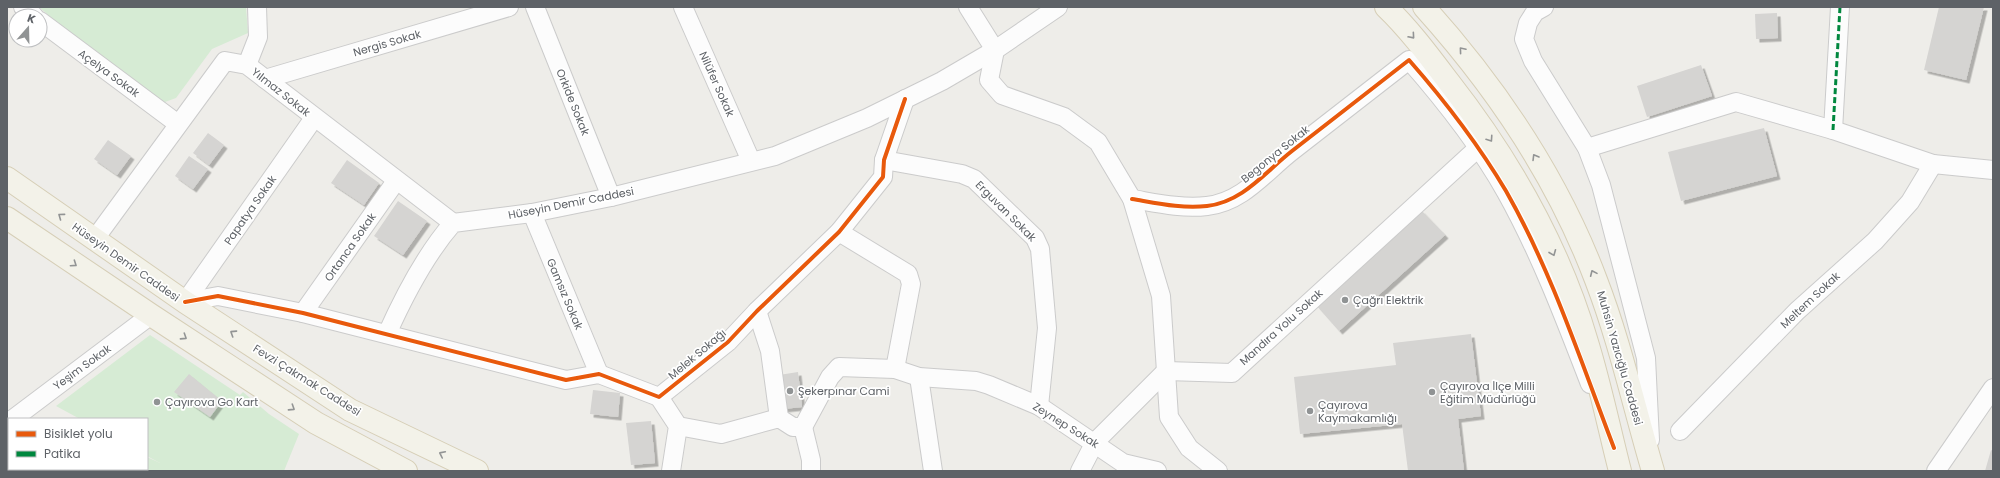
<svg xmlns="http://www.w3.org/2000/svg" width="2000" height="478" font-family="Poppins,sans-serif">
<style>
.green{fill:#d6ebd4}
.building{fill:#d5d4d2;filter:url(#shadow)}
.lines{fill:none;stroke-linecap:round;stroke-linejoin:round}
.minor-casing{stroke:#cbcbcb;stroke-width:20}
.major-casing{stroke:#d6ceb6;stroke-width:24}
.minor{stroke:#fcfcfc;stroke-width:18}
.major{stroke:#f3f2e9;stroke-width:22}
.quiet{stroke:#00873e;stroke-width:3;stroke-dasharray:6 3;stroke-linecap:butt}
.cycleway-casing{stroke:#fff;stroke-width:6}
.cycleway{stroke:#e8590c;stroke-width:4}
.oneway{stroke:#929494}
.poi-dot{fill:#909394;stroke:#fff;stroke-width:1.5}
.labels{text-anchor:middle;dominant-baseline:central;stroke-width:3.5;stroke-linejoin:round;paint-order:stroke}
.street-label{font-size:11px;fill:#5e6267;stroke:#fff}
.poi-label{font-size:11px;fill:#5e6267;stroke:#fff;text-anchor:start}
</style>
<defs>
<filter id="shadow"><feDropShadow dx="3.5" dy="3.5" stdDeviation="0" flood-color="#0004"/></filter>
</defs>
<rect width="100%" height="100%" fill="#eeede9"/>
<g class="green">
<polygon points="39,7 246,7 248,33 212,49 176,98 154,106"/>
<polygon points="150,335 240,395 243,392 269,414 299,434 284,471 70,471 71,469 147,469 147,457 160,463 147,456 147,419 80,419 56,406"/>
</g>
<g class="building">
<polygon points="1939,7 1984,7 1966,80 1924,70"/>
<polygon points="1777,13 1778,38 1756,39 1755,14"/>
<polygon points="1701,65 1712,96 1647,117 1637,86"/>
<polygon points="1764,128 1777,176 1681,201 1668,152"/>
<polygon points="208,133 224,145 209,165 193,153"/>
<polygon points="108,140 131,156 117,175 94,159"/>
<polygon points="189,156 208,169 193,189 175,176"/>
<polygon points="347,160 379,183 364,205 331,183"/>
<polygon points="398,201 427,221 403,255 374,236"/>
<polygon points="1421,210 1445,235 1339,331 1316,305"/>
<polygon points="1471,334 1481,416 1458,419 1464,471 1408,471 1402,424 1300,434 1294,377 1396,365 1393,343"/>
<polygon points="798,372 802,407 783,409 779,375"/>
<polygon points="189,374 222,401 210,417 174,392"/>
<polygon points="593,390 620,393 618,417 590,414"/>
<polygon points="651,421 655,463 631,465 626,423"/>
<polygon points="1991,450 1993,451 1993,471 1985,471"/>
</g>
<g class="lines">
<defs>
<g id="minor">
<polyline points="23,7 34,16"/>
<polyline points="535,7 611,197"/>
<polyline points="683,7 751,161"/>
<polyline points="968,7 995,50 989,80 1002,95 1064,117 1098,142 1132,199 1161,296 1169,417 1189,448 1218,471"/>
<polyline points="1544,7 1535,12 1528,23 1524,39 1533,61 1587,148 1601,185 1646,358 1650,440"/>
<polyline points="40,21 178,124"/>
<polyline points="247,65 258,37 257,7"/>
<polyline points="265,79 509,7"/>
<polyline points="1833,130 1840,7"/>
<polyline points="1587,148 1736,102 1833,130 1933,164 1993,170"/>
<polyline points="884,160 962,174 974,179 1035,238 1040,249 1047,328 1039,406"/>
<path d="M 1132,199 C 1156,203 1182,209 1207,206 C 1243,202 1265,172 1292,151 C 1331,121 1370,90 1409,60 C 1445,101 1479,144 1506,192 C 1540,253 1565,319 1590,384"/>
<polyline points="532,213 599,374"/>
<polyline points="839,232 908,274 911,284 895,369"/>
<polyline points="94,240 225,61 247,65 453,223"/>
<polyline points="185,302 218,296 303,313 566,380 599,374 659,397 728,342 757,311 839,232 883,177 884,160 905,99"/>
<polyline points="185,302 314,118"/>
<polyline points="757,311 770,351 779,418"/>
<polyline points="303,313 396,181"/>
<path d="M 387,334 C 404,296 425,255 453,223 L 532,213 L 611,197 L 775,156 L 867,118 L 942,81 L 995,50 L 1058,7"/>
<polyline points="919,377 933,471"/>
<polyline points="659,397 678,426 671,471"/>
<polyline points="13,419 151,315"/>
<polyline points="678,426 721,434 779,418 793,427 803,427"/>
<polyline points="803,427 830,377 839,367 895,369 919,377 976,381 989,385 1039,406 1123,463 1157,471"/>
<polyline points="803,427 811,460 811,471"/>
<polyline points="1680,431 1797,311 1875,241 1910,202 1933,164"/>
<polyline points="1080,471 1095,442 1166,371 1232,373 1478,148"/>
<polyline points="1936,471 1993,388"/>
</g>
<g id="major">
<path d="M 1386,7 C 1409,29 1429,56 1448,81 C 1509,159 1559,246 1587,342 C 1600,384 1609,428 1620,471"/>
<path d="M 1424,7 C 1496,87 1558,179 1596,280 C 1620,342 1634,407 1653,471"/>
<polyline points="7,178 185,302 350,410 477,471"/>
<polyline points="7,218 151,315 316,423 406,471"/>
</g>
</defs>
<use href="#minor" class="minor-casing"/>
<use href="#major" class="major-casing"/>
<use href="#minor" class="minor"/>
<use href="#major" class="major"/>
<polyline class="quiet" points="1833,130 1840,7"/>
<defs>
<g id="cycleway">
<path d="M 1132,199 C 1156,203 1182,209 1207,206 C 1243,202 1265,172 1292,151 C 1331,121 1370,90 1409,60 C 1445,101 1478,144 1506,191 C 1552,272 1581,362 1614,448"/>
<polyline points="185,302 218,296 303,313 566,380 599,374 659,397 728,342 757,311 839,232 883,177 884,160 905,99"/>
</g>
</defs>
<use href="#cycleway" class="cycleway-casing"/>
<use href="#cycleway" class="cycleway"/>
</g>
<defs><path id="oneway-chevron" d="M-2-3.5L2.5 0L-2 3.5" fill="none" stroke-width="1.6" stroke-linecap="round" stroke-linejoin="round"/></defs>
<g class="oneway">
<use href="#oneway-chevron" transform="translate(1412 36) rotate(49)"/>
<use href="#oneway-chevron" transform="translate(1462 50) rotate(-130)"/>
<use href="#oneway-chevron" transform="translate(1490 139) rotate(56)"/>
<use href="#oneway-chevron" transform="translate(1535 157) rotate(-121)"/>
<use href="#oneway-chevron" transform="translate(61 216) rotate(-144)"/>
<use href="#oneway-chevron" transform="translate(1553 253) rotate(68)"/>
<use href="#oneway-chevron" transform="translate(74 264) rotate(34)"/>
<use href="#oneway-chevron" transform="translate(1593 273) rotate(-114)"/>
<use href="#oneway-chevron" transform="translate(233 333) rotate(-147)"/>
<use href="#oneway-chevron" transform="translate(184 337) rotate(33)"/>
<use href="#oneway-chevron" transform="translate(292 408) rotate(33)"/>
<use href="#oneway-chevron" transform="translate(442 454) rotate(-154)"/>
</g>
<g class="poi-dot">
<circle cx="1345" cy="300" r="4"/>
<circle cx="790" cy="391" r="4"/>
<circle cx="1432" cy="392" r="4"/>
<circle cx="157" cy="402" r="4"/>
<circle cx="1310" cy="411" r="4"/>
</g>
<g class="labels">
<g class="street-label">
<text transform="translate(387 43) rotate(-16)">Nergis Sokak</text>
<text transform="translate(109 73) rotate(36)">Açelya Sokak</text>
<text transform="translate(717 84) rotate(66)">Nilüfer Sokak</text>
<text transform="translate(281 92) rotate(38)">Yılmaz Sokak</text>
<text transform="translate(573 102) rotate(68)">Orkide Sokak</text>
<text transform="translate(1275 154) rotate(-39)">Begonya Sokak</text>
<text transform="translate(571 203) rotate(-11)">Hüseyin Demir Caddesi</text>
<text transform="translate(250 210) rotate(-55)">Papatya Sokak</text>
<text transform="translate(1006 211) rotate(45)">Erguvan Sokak</text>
<text transform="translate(350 247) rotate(-55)">Ortanca Sokak</text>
<text transform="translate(126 262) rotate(35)">Hüseyin Demir Caddesi</text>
<text transform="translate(565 294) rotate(67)">Gamsız Sokak</text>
<text transform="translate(1810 300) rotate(-43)">Meltem Sokak</text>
<text transform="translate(1281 327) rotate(-42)">Mandıra Yolu Sokak</text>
<text transform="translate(697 354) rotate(-40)">Melek Sokağı</text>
<text transform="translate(1620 358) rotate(74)">Muhsin Yazıcığlu Caddesi</text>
<text transform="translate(82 367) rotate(-36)">Yeşim Sokak</text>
<text transform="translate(307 380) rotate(32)">Fevzi Çakmak Caddesi</text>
<text transform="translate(1066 425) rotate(32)">Zeynep Sokak</text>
</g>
<g class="poi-label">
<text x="1353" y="300">Çağrı Elektrik</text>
<text x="1440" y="386">Çayırova İlçe Milli<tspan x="1440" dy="13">Eğitim Müdürlüğü</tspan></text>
<text x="798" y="391">Şekerpınar Cami</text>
<text x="165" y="402">Çayırova Go Kart</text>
<text x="1318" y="405">Çayırova<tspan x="1318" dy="13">Kaymakamlığı</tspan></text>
</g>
</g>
<rect width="2000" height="478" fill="none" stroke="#5e6267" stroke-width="16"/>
<rect x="8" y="418" width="140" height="52" fill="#ffffff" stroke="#bfc0c2"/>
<rect x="16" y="431" width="20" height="6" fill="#e8590c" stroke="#bfc0c2"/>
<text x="44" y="438" font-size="12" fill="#5e6267">Bisiklet yolu</text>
<rect x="16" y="451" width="20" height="6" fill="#00873e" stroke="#bfc0c2"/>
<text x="44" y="458" font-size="12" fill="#5e6267">Patika</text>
<g transform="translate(28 28) rotate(20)"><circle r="19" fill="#ffffff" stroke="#bfc0c2"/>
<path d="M0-3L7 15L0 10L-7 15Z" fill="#909394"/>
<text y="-6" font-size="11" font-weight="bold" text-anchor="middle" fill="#5e6267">K</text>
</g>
</svg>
